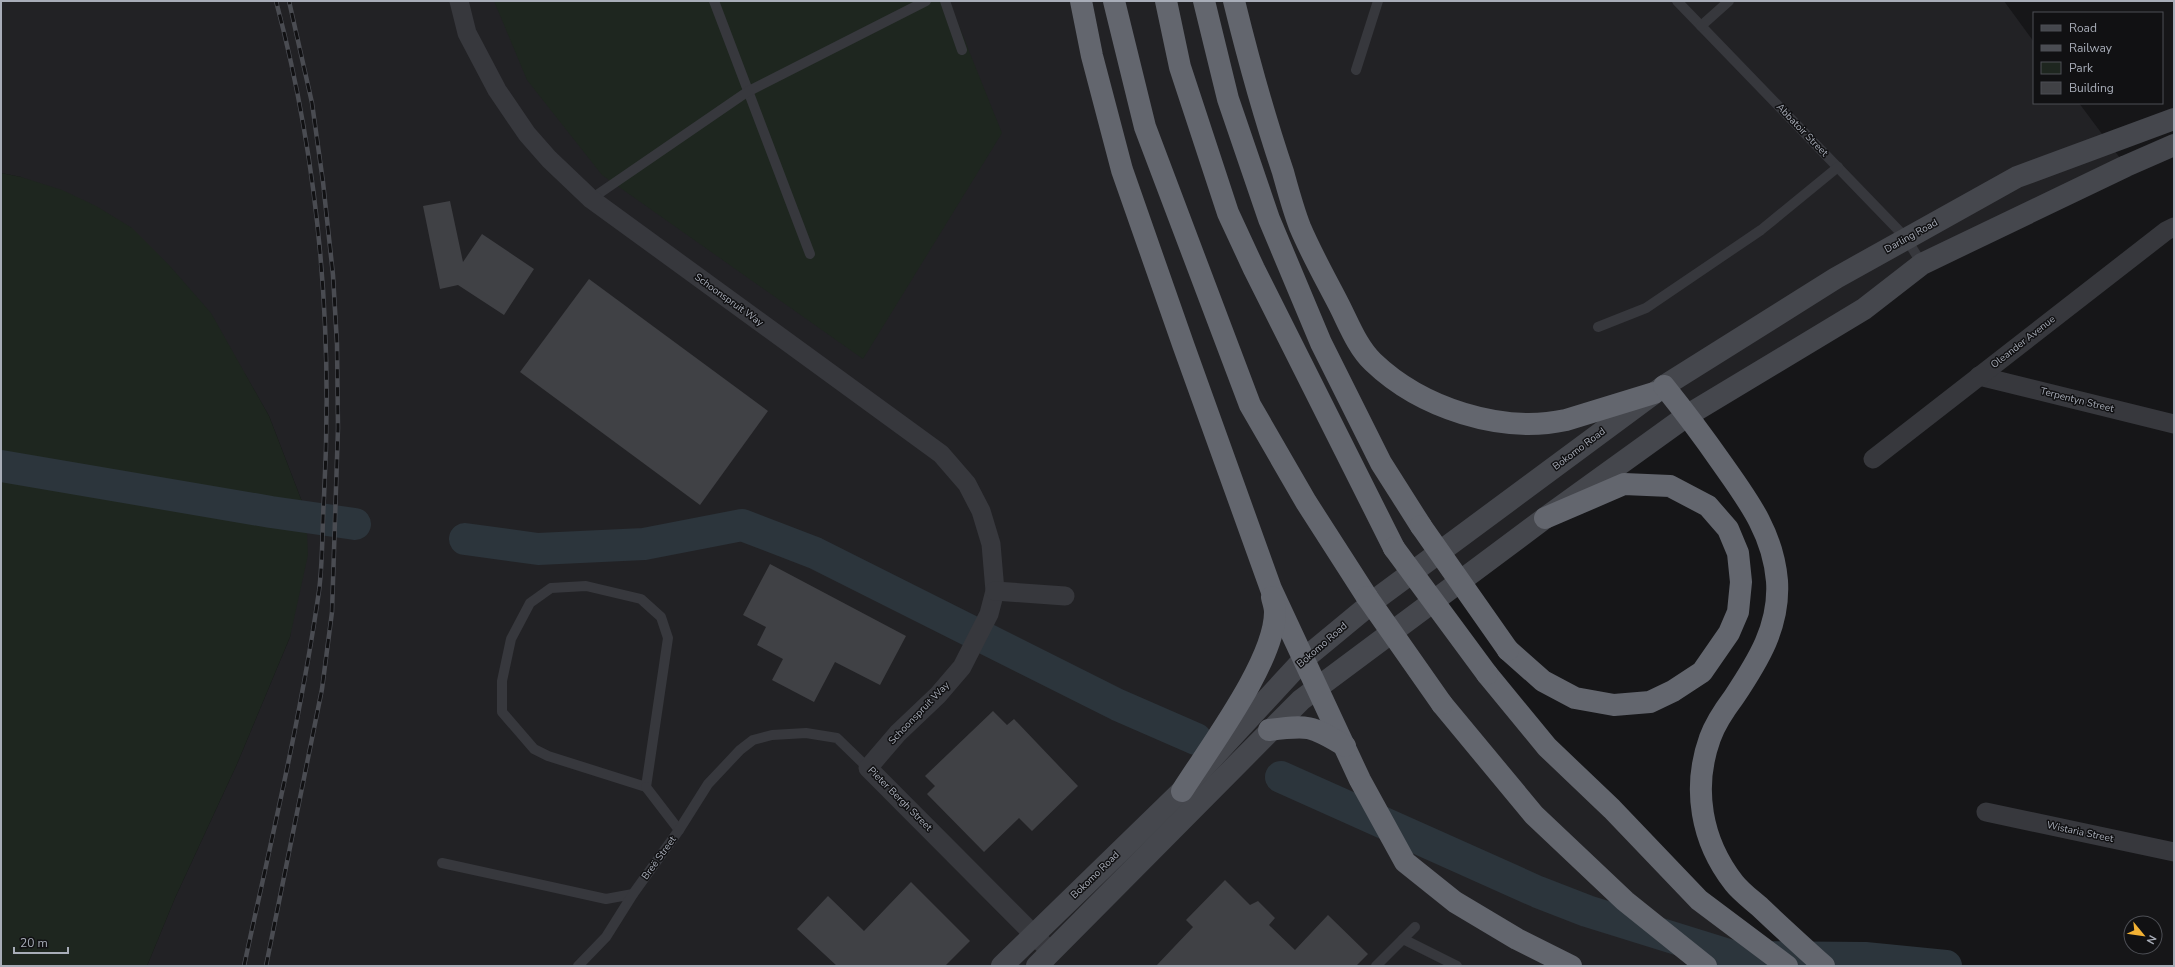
<svg xmlns="http://www.w3.org/2000/svg" width="2175" height="967" font-family="'Nunito Sans',sans-serif">
<style>
.built{fill:#222225}
.green{fill:#1e261f}
.lines{fill:none;stroke-linecap:round;stroke-linejoin:round}
.river{stroke:#2c353c;stroke-width:32}
.building{fill:#404145}
.service{stroke:#37383d;stroke-width:10}
.minor{stroke:#37383d;stroke-width:19}
.secondary{stroke:#45474d;stroke-width:22}
.motorway{stroke:#63666e;stroke-width:22}
.rail-casing{stroke:#4a4c52;stroke-width:4.5}
.rail{stroke:#111113;stroke-width:3;stroke-dasharray:9;stroke-linecap:butt}
.motorway-bridge{stroke:#63666e;stroke-width:22}
.labels{text-anchor:middle;dominant-baseline:central;stroke-width:3;stroke-linejoin:round;paint-order:stroke}
.street-label{font-size:10px;fill:#a8adb8;stroke:#111113}
</style>
<rect width="100%" height="100%" fill="#161618"/>
<polygon class="built" points="1,1 2004,1 2034,42 2034,103 2079,103 2126,166 1922,264 1437,599 1547,747 1787,966 147,966 175,898 237,764 290,637 306,512 269,416 245,374 21,177 1,173"/>
<g class="green">
<polygon points="494,1 949,1 1002,133 863,359 602,175 527,80"/>
<polygon points="1,173 21,177 62,190 96,206 132,228 169,265 211,313 269,416 306,512 308,555 290,637 237,764 175,898 147,966 1,966"/>
</g>
<g class="lines">
<g class="river">
<polyline points="1,466 271,512 355,524"/>
<polyline points="465,539 538,549 644,544 742,525 815,553 1118,705 1196,739"/>
<polyline points="1281,777 1538,892 1587,911 1735,957 1865,958 1946,966"/>
</g>
</g>
<g class="building">
<polygon points="450,201 463,262 482,234 534,269 504,315 458,285 440,289 423,206"/>
<polygon points="589,279 768,411 700,505 520,372"/>
<polygon points="770,564 906,636 880,685 835,662 814,702 772,680 783,659 757,645 766,627 743,615"/>
<polygon points="993,711 1007,725 1014,719 1078,786 1032,831 1019,818 984,852 927,794 935,786 925,776"/>
<polygon points="1225,880 1250,905 1258,901 1275,918 1269,925 1295,950 1328,915 1368,954 1356,966 1156,966 1193,927 1186,920"/>
<polygon points="911,882 970,941 945,966 837,966 797,929 828,896 864,931"/>
</g>
<g class="lines">
<g class="service">
<polyline points="714,1 810,254"/>
<polyline points="945,1 962,50"/>
<polyline points="1677,1 1906,238 1922,264"/>
<polyline points="1701,26 1729,1"/>
<polyline points="1356,70 1378,1"/>
<polyline points="591,199 747,92 926,1"/>
<polyline points="1598,327 1646,308 1761,230 1838,167"/>
<polygon points="586,586 641,599 661,617 668,638 646,787 548,756 534,749 502,712 502,681 511,639 530,603 551,588"/>
<polyline points="646,787 679,830"/>
<polyline points="442,863 606,899 633,894"/>
<polyline points="1403,939 1457,966"/>
<polyline points="578,966 606,937 633,894 679,830 708,784 740,750 753,740 772,735 806,733 837,738 868,768"/>
<polyline points="1376,966 1415,927"/>
</g>
<g class="minor">
<polyline points="459,1 467,33 497,90 527,134 549,159 591,199 941,454 967,484 981,511 991,544 995,591 989,614 962,667 938,695 898,733 868,768 1051,952"/>
<polyline points="1979,376 2174,424"/>
<polyline points="1873,459 2166,231 2174,227"/>
<polyline points="995,591 1065,596"/>
<polyline points="1986,812 2174,852"/>
</g>
<g class="secondary">
<polyline points="1002,966 1182,791 1304,659 1379,597 1664,386 1836,278 2017,177 2174,119"/>
<polyline points="1037,966 1301,700 1545,518 1688,415 1864,309 1922,264 2126,166 2174,145"/>
</g>
<g class="motorway">
<polyline points="1081,1 1092,56 1122,170 1184,347 1271,589 1360,780 1405,862 1455,902 1517,939 1571,966"/>
<polyline points="1114,1 1145,127 1250,405 1306,502 1367,597"/>
<polyline points="1166,1 1180,67 1228,213 1254,269 1394,548"/>
<polyline points="1204,1 1228,99 1269,219 1321,343 1381,463 1421,526"/>
<path d="M 1234,1 C 1248,58 1264,116 1283,172 C 1288,190 1293,209 1300,227 C 1311,253 1325,278 1338,303 C 1348,322 1357,347 1373,362 C 1421,408 1501,434 1566,420 L 1654,393"/>
<path d="M 1664,386 C 1684,411 1703,436 1721,462 C 1748,500 1773,533 1777,581 C 1780,626 1758,661 1734,697 C 1725,709 1715,724 1710,738 C 1692,788 1701,841 1734,883 C 1741,892 1752,900 1761,908 C 1782,928 1803,947 1824,966"/>
<polyline points="1508,650 1543,681 1575,698 1614,705 1650,702 1673,691 1702,672 1729,633 1738,612 1741,582 1738,553 1728,529 1708,506 1670,486 1624,484 1545,518"/>
<polyline points="1487,674 1547,747 1612,809 1699,900 1787,966"/>
<polyline points="1442,704 1534,815 1625,901 1706,966"/>
<path d="M 1269,730 C 1308,725 1311,725 1345,746"/>
<path d="M 1182,791 C 1209,748 1275,661 1275,612 C 1275,607 1273,602 1272,597"/>
</g>
<defs>
<g id="rail">
<path d="M 244,966 C 271,841 301,717 319,591 C 323,560 322,528 324,497 C 333,331 319,162 276,1"/>
<polyline points="266,966 322,689 332,612 338,428 337,344 333,275 323,182 312,103 289,1"/>
</g>
</defs>
<use href="#rail" class="rail-casing"/>
<use href="#rail" class="rail"/>
<g class="motorway-bridge">
<polyline points="1421,526 1508,650"/>
<polyline points="1394,548 1487,674"/>
<polyline points="1367,597 1442,704"/>
</g>
</g>
<g class="labels">
<g class="street-label">
<text transform="translate(1802 130) rotate(46)">Abbatoir Street</text>
<text transform="translate(1911 236) rotate(-29)">Darling Road</text>
<text transform="translate(729 300) rotate(36)">Schoonspruit Way</text>
<text transform="translate(2023 342) rotate(-38)">Oleander Avenue</text>
<text transform="translate(2077 400) rotate(14)">Terpentyn Street</text>
<text transform="translate(1579 449) rotate(-37)">Bokomo Road</text>
<text transform="translate(1322 645) rotate(-41)">Bokomo Road</text>
<text transform="translate(919 713) rotate(-46)">Schoonspruit Way</text>
<text transform="translate(900 799) rotate(45)">Pieter Bergh Street</text>
<text transform="translate(2080 832) rotate(12)">Wistaria Street</text>
<text transform="translate(659 858) rotate(-54)">Breë Street</text>
<text transform="translate(1095 875) rotate(-44)">Bokomo Road</text>
</g>
</g>
<rect width="2175" height="967" fill="none" stroke="#a8adb8" stroke-width="4"/>
<rect x="2033" y="12" width="130" height="92" fill="#111113" stroke="#4d4f55"/>
<rect x="2041" y="25" width="20" height="6" fill="#45474d" stroke="#4d4f55"/>
<text x="2069" y="32" font-size="12" fill="#a8adb8">Road</text>
<rect x="2041" y="45" width="20" height="6" fill="#4a4c52" stroke="#4d4f55"/>
<text x="2069" y="52" font-size="12" fill="#a8adb8">Railway</text>
<rect x="2041" y="62" width="20" height="12" fill="#1e261f" stroke="#4d4f55"/>
<text x="2069" y="72" font-size="12" fill="#a8adb8">Park</text>
<rect x="2041" y="82" width="20" height="12" fill="#404145" stroke="#4d4f55"/>
<text x="2069" y="92" font-size="12" fill="#a8adb8">Building</text>
<g transform="translate(2143 935) rotate(119)"><circle r="19" fill="#111113" stroke="#4d4f55"/>
<path d="M0-3L7 15L0 10L-7 15Z" fill="#f2b134"/>
<text y="-6" font-size="11" font-weight="bold" text-anchor="middle" fill="#a8adb8">N</text>
</g>
<path d="M14 947v6h54v-6" fill="none" stroke="#a8adb8" stroke-width="2"/>
<text x="20" y="947" font-size="12" fill="#a8adb8" stroke="#111113" stroke-width="3" paint-order="stroke">20 m</text>
</svg>
